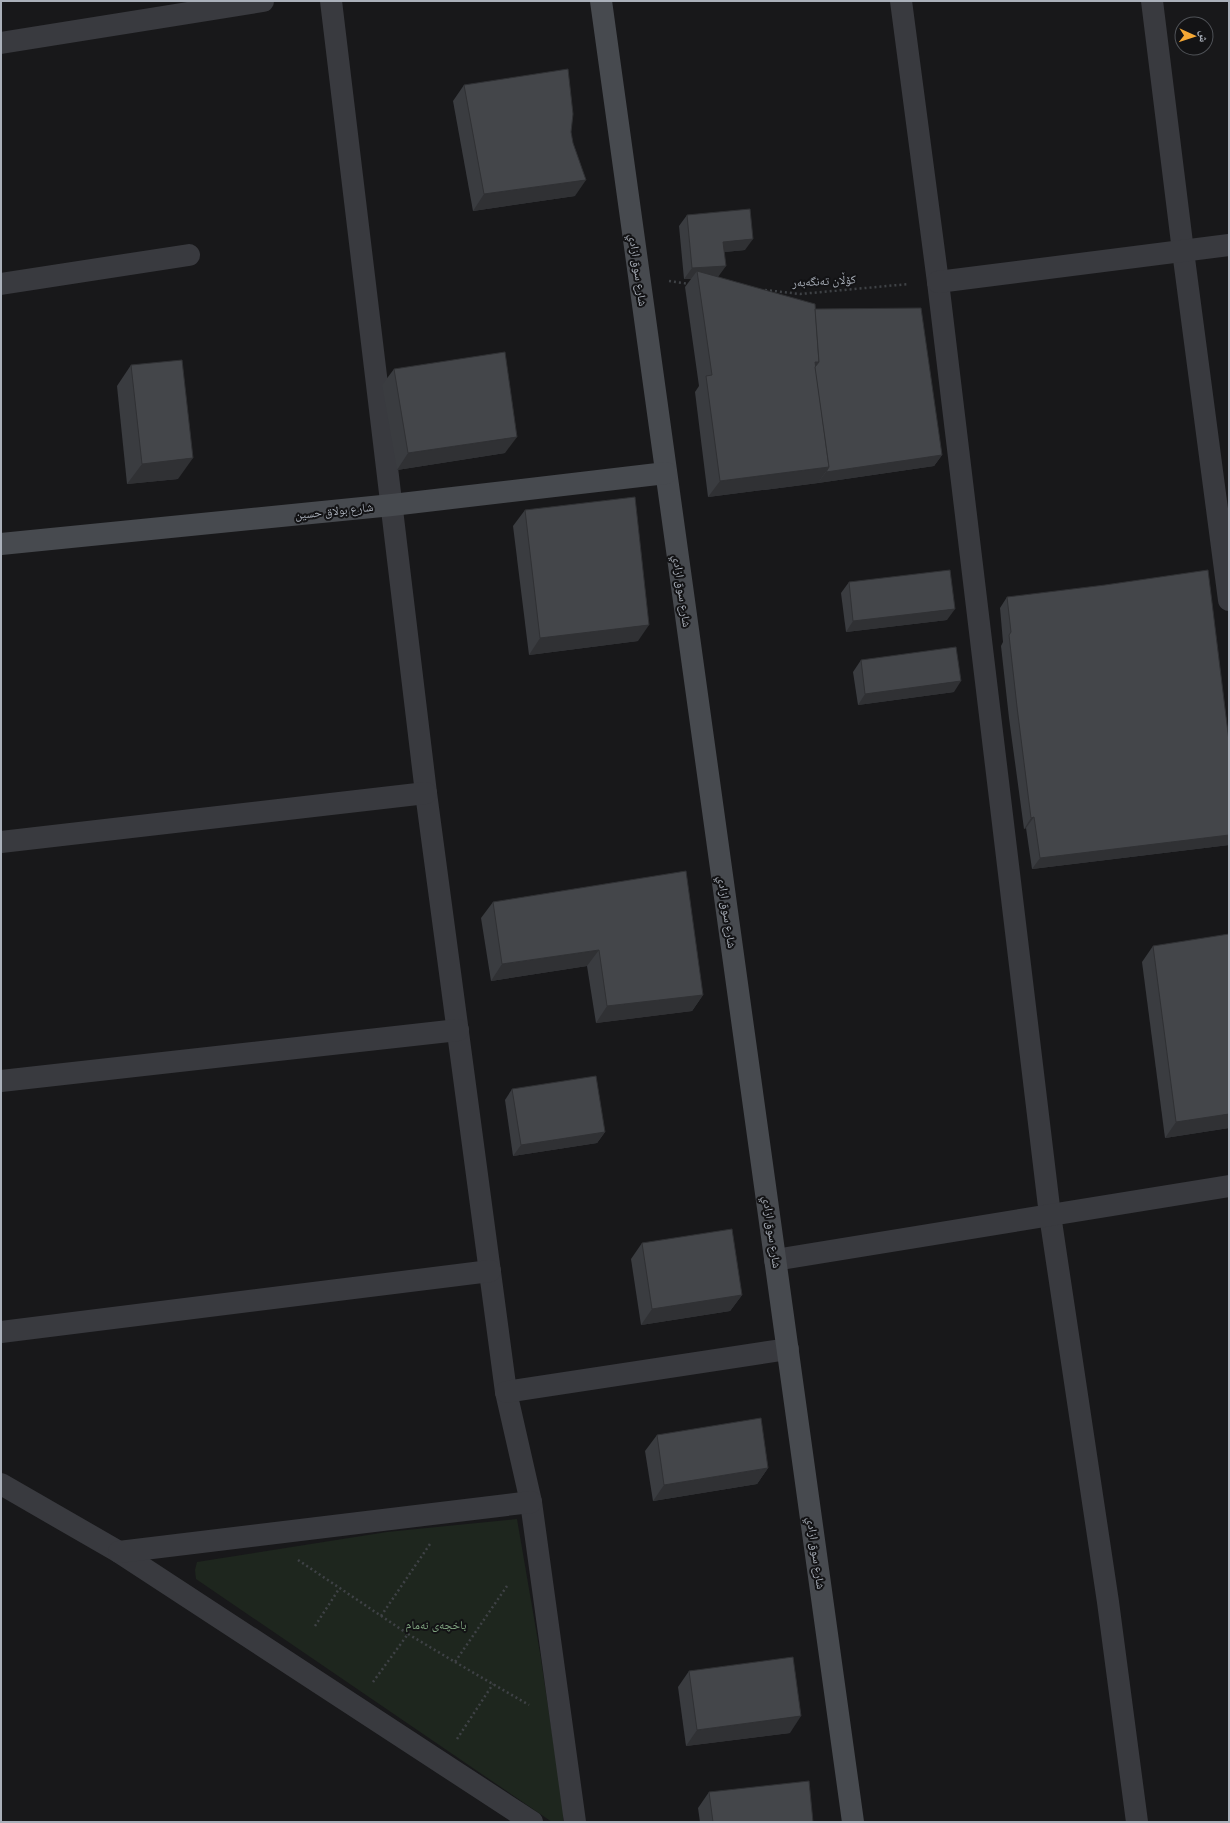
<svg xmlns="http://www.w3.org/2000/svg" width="1230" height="1823" font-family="Figtree,'Noto Naskh Arabic',sans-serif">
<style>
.green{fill:#1e261e}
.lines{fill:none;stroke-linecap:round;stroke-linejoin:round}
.path{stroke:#3f4246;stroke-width:2.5;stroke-dasharray:2 3;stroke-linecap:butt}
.street{stroke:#393a3f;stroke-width:22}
.secondary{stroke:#474a4f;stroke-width:22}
.wall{fill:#3a3c40}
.shaded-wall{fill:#303134}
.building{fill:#44464a;stroke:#303134}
.labels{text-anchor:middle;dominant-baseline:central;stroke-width:4;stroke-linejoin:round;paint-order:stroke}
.street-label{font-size:12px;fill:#aab0ba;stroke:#131315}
.park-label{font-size:12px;fill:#81a581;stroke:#131315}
</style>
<rect width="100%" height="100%" fill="#18181a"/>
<polygon class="green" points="517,1519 540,1653 563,1806 563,1822 552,1822 196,1579 195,1570 197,1562 387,1532"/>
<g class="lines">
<g class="path">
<polyline points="669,281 690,284"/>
<polyline points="765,290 800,294 909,284"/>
<polyline points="298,1560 408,1634 373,1682"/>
<polyline points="381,1616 430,1544"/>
<polyline points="315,1626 339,1589"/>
<polyline points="408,1634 455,1662 507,1586"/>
<polyline points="455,1662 529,1705"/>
<polyline points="457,1739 493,1684"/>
</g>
<g class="street">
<polyline points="331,1 426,793 506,1392 531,1502 575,1822"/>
<polyline points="901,1 938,282 1050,1215 1108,1602 1137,1822"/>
<polyline points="1152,1 1183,251 1229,600"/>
<polyline points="1,43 263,1"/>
<polyline points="938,282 1229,245"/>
<polyline points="1,284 189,255"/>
<polyline points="1,842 426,793"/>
<polyline points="1,1081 458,1030"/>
<polyline points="775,1260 1229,1186"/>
<polyline points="1,1332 490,1271"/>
<polyline points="506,1392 788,1349"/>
<polyline points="1,1484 119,1552 532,1822"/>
<polyline points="119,1552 531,1502"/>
</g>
<g class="secondary">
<polyline points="601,1 853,1822"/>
<polyline points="1,544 392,505 666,473"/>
</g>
</g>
<g class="wall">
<polygon points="464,85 571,132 575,196 473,211 453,101"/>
<polygon points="687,215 745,250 724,252 718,277 815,309 942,455 934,466 818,483 708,497 695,392 699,386 685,287 691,279 684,279 679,226"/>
<polygon points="131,365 178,479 127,484 117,386"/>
<polygon points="394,369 505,453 397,470 382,385"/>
<polygon points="525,510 638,641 529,655 513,526"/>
<polygon points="849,582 947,620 846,632 841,593"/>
<polygon points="1007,597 1229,741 1229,845 1032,869 1026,828 1024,829 1009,718 1001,646 1003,642 1000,608"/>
<polygon points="861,660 954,692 858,705 853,672"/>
<polygon points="493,902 703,995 692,1011 596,1023 587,966 491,981 481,918"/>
<polygon points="1153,946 1229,1128 1165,1138 1142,962"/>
<polygon points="512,1089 605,1132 597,1143 513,1156 505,1100"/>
<polygon points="642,1243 742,1295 730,1311 641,1325 631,1259"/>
<polygon points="657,1435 768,1468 757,1484 653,1501 645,1451"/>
<polygon points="689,1671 790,1733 686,1746 678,1687"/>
<polygon points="709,1792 813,1822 700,1822 698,1808"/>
</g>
<g class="shaded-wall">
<polygon points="586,180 575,196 473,211 484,194"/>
<polygon points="753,239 745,250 715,253 723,242"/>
<polygon points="726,266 718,277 697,271 691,279 684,279 692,268"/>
<polygon points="815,362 819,362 813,370"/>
<polygon points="517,437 505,453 397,470 408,453"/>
<polygon points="942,455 934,466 818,483 826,472"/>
<polygon points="193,458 178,479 127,484 142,464"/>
<polygon points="829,467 818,483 708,497 720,481"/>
<polygon points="955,609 947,620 846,632 853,621"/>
<polygon points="649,625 638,641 529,655 540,638"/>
<polygon points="961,681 954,692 858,705 865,694"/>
<polygon points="1034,817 1026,828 1024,829 1031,818"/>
<polygon points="1229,835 1229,845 1032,869 1040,858"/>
<polygon points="599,950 587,966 491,981 502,964"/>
<polygon points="703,995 692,1011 596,1023 607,1006"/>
<polygon points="1229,1114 1229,1128 1165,1138 1176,1122"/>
<polygon points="605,1132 597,1143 513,1156 521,1145"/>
<polygon points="742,1295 730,1311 641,1325 652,1309"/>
<polygon points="768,1468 757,1484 653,1501 664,1485"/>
<polygon points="801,1716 790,1733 686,1746 697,1730"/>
</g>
<g class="building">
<polygon points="568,69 573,114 571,132 573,143 586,180 484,194 464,85"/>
<polygon points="750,209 753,239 723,242 726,266 692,268 687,215"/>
<polygon points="697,271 815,304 819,362 815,362 829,467 720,481 706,376 712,375"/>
<polygon points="921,308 942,455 826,472 829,467 815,367 819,362 815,309"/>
<polygon points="505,352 517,437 408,453 394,369"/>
<polygon points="182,360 193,458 142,464 131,365"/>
<polygon points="635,497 649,625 540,638 525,510"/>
<polygon points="950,570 955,609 853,621 849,582"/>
<polygon points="1208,570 1229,741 1229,835 1040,858 1034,817 1031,818 1017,707 1009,635 1011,632 1007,597 1105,585"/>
<polygon points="956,647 961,681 865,694 861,660"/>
<polygon points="686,871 703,995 607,1006 599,950 502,964 493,902"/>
<polygon points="1229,934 1229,1114 1176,1122 1153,946"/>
<polygon points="596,1076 605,1132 521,1145 512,1089"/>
<polygon points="732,1229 742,1295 652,1309 642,1243"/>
<polygon points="761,1418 768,1468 664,1485 657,1435"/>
<polygon points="793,1657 801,1716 697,1730 689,1671"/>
<polygon points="809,1781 813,1822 713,1822 709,1792"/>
</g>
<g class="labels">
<g class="street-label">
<text transform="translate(638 270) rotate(82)">شارع سوق ازادي</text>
<text transform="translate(824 281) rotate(-3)">کۆڵان تەنگەبەر</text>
<text transform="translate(334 511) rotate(-6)">شارع بولاق حسين</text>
<text transform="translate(682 591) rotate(82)">شارع سوق ازادي</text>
<text transform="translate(727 912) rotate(82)">شارع سوق ازادي</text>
<text transform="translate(772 1232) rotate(82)">شارع سوق ازادي</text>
<text transform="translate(816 1553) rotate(82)">شارع سوق ازادي</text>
</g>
<g class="park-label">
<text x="436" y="1625">باخچەی نەمام</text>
</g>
</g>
<rect width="1230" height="1823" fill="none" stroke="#aab0ba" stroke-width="4"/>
<g transform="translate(1194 36) rotate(93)"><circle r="19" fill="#131315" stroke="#4f5257"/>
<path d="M0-3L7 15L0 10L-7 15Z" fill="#f5a835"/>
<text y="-6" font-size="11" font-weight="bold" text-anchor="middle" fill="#aab0ba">ش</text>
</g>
</svg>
